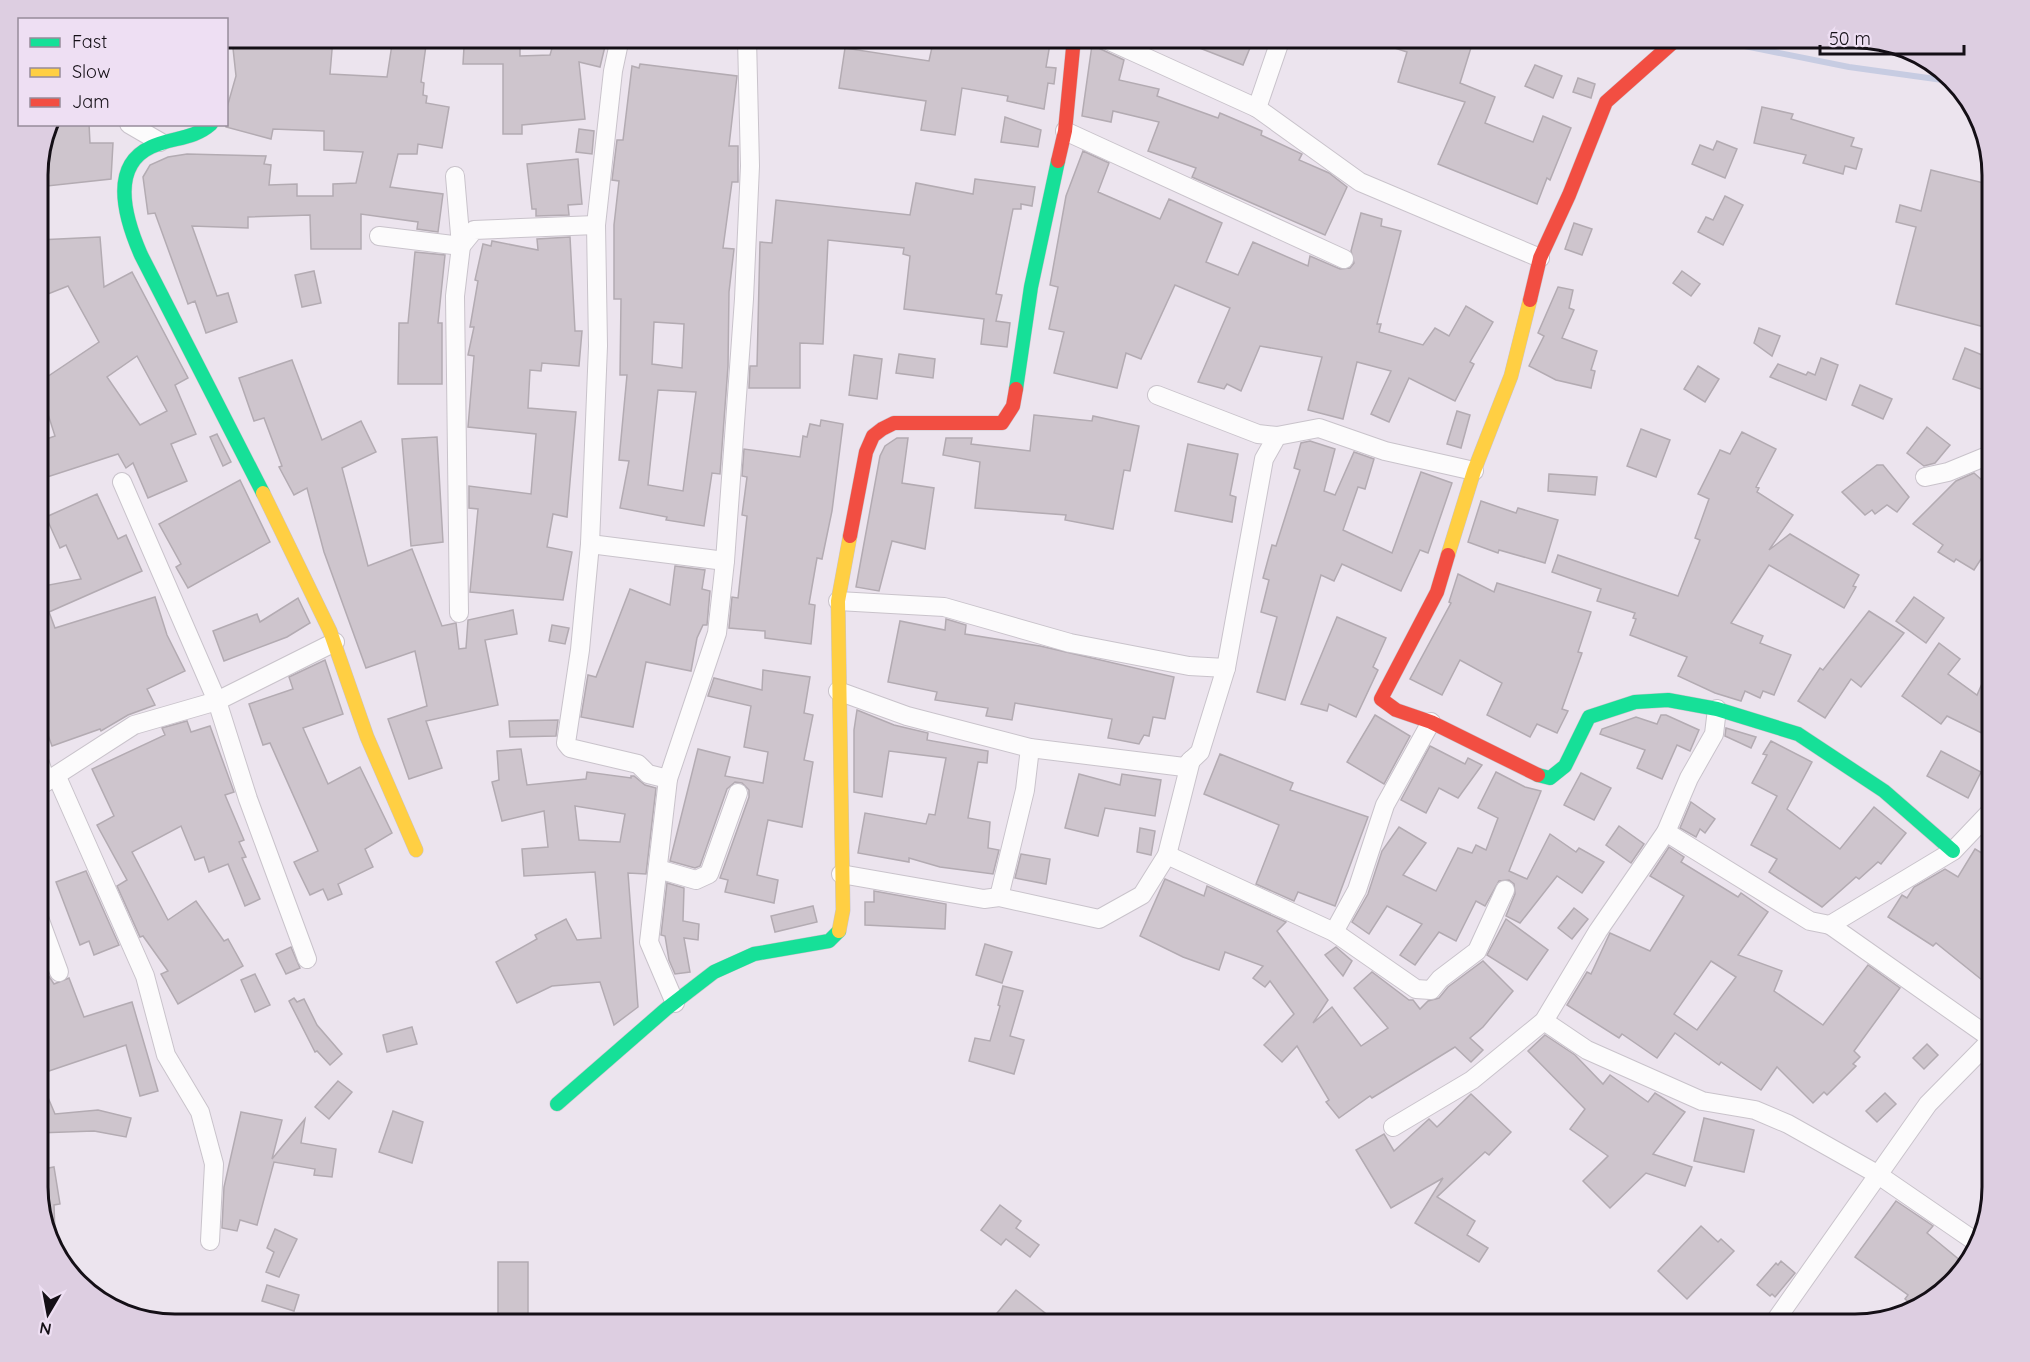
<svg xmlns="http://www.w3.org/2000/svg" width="2030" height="1362" font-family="Quicksand,sans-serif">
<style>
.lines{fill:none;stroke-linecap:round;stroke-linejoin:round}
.stream{stroke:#c7cce2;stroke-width:6}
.building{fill:#cec5cd;stroke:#b3abb2;stroke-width:1.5;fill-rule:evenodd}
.street-casing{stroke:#c9c3cb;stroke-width:20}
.fast-casing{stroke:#c9c3cb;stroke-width:15}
.slow-casing{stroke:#c9c3cb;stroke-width:15}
.jam-casing{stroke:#c9c3cb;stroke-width:15}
.street{stroke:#fcfbfc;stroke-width:18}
.fast{stroke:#16e098;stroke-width:14}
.slow{stroke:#ffcf43;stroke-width:14}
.jam{stroke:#f24e42;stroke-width:14}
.rim{fill:none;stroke:#140f16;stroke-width:3}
</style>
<rect width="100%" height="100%" fill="#ece4ee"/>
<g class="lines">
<polyline class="stream" points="1721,38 1725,42 1849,67 1950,81"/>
</g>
<g class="building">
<polygon points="244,38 333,38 330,74 387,77 393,38 427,38 421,82 424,83 423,95 427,96 426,103 449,107 442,148 418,144 417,154 398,154 390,187 443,194 438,232 417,229 418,222 361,214 361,249 311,249 310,215 248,217 248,228 192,226 217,296 228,293 237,322 206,333 195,301 188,304 155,213 148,214 143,177 150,165 168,157 187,154 266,156 264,164 271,165 269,185 297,184 297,196 333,196 333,184 356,183 363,152 324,150 324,131 273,129 271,139 226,127 226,111 236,76 232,39"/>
<polygon points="469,38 514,38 514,47 520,47 520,56 550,55 555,38 607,38 600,67 579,62 585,119 522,125 522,134 503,134 503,64 463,64 464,47 469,47"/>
<polygon points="934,38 1051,38 1046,67 1056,68 1054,84 1048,83 1044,109 1007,101 1008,96 962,88 955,135 921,130 926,101 839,88 845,48 929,61"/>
<polygon points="1174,38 1254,38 1243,65"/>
<polygon points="1373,38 1474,38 1460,83 1495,97 1485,123 1533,142 1543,116 1571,128 1550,180 1547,178 1537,204 1438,164 1465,102 1398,82 1407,52 1373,41"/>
<polygon points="1092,45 1124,60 1119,80 1159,89 1157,96 1218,118 1220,113 1262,131 1261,135 1302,154 1299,160 1329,173 1347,187 1325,235 1192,177 1196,168 1148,151 1159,122 1113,111 1111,122 1082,116"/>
<path d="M 640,64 L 737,76 L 729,146 L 738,146 L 738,182 L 732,182 L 723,248 L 734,249 L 729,292 L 728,366 L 720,474 L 712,473 L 704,526 L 666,520 L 667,517 L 620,508 L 629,461 L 619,460 L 627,375 L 620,375 L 621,299 L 614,299 L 614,225 L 619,181 L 612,180 L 617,140 L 623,140 L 632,66 L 639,68 ZM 654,322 L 684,324 L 682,368 L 652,364 ZM 658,390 L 696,392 L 683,491 L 648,485 Z"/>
<polygon points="1535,65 1562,76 1553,98 1525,86"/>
<polygon points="1578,78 1595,84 1591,98 1573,92"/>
<polygon points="1762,107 1793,114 1791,119 1854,138 1851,146 1862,149 1856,169 1845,166 1843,174 1803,163 1806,155 1754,143"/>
<polygon points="1005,117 1041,130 1038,147 1001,142"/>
<polygon points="47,124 89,124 90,143 113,143 111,179 38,187 38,166"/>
<polygon points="579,129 594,131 592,154 576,152"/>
<polygon points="1717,141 1737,149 1725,178 1692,164 1700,145 1713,150"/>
<polygon points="1083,151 1109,163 1098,192 1160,219 1169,199 1222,223 1206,262 1238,275 1253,242 1308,266 1310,256 1340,269 1350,268 1354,263 1351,251 1361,213 1382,219 1381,226 1401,231 1377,324 1381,324 1379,332 1423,345 1435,328 1449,336 1466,306 1493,322 1470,362 1474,364 1455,401 1409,378 1389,422 1371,414 1391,371 1357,362 1343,419 1308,410 1322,357 1260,346 1241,391 1227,384 1224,389 1198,382 1230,308 1175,285 1141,359 1126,353 1117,388 1054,373 1064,332 1049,329 1058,287 1050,285 1066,196"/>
<polygon points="578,159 582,204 568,205 569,215 536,216 536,209 532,209 527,164"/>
<polygon points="1931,170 1992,185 1992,329 1896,304 1916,227 1896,222 1900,205 1921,211"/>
<polygon points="975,179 1035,187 1032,206 1021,204 1021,209 1013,209 996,294 1002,295 996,321 1010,323 1007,347 981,344 984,319 904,309 910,256 903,254 904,248 828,240 823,344 800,343 800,388 749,388 750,366 757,366 760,242 772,243 776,200 910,215 916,183 973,194"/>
<polygon points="1725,196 1743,205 1723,245 1698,232 1706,217 1713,220"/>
<polygon points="1574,223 1592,229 1582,255 1565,249"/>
<path d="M 100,237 L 104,287 L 132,272 L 188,378 L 175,385 L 196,434 L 171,444 L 187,481 L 148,498 L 133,463 L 126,468 L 118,454 L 38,480 L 38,442 L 55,436 L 38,383 L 99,342 L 68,286 L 38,298 L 38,240 ZM 137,356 L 167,411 L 140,425 L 107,377 Z"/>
<polygon points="570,237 575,331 582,331 579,366 542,363 541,371 530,370 528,408 576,412 567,517 553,514 547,547 572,552 563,600 470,592 478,509 469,508 469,486 531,494 536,434 468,427 474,356 468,355 474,327 470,327 478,281 475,280 483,244 491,246 492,241 538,250 537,239"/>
<polygon points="415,252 445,255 438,323 442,323 442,384 398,384 399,323 408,323"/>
<polygon points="314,271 321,303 302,307 295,275"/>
<polygon points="1682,271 1700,284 1691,296 1673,283"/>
<polygon points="1558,287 1573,290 1569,308 1574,310 1562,338 1597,351 1591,370 1595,371 1591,388 1556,380 1529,366 1544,336 1538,333"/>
<polygon points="1759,328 1780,336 1772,356 1754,343"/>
<polygon points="1965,348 1992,359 1992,383 1989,392 1953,379"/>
<polygon points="899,354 935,359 933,378 896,373"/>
<polygon points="854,355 882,359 877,399 849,395"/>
<polygon points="1821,358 1838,365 1826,400 1770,377 1778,364 1806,375 1808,372 1815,375"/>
<polygon points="292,360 322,440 361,421 376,452 342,468 368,566 412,549 442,626 456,623 459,649 466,648 468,620 513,610 517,634 485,640 498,705 426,721 442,768 409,779 388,719 427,706 415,651 366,668 324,552 307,488 294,495 279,467 282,466 264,418 254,421 239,378"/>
<polygon points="1698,366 1719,379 1705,402 1684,389"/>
<polygon points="1860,385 1892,399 1883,419 1852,405"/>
<polygon points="1457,411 1470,415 1461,448 1447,444"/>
<polygon points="1034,415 1092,421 1093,416 1139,426 1130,471 1124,470 1113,529 1065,520 1066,515 975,508 980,462 943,455 946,438 972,438 971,444 1030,451"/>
<polygon points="821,420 843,424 832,511 822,559 817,558 809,604 815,605 811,644 765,638 765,631 729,628 732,597 738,598 747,516 742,515 747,477 742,476 744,449 800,457 803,436 807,437 810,424 820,426"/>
<polygon points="1927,427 1950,445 1935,463 1924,466 1907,453"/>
<polygon points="1641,429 1670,440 1656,477 1627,466"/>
<polygon points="1742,432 1776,449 1756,487 1759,488 1757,492 1793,515 1769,550 1790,534 1859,575 1853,586 1856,587 1844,608 1769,565 1731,623 1763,636 1760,643 1791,655 1774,695 1763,691 1760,698 1745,691 1741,701 1715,693 1678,676 1687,657 1630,635 1636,619 1633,618 1635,613 1597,601 1601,589 1552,572 1558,555 1678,596 1700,540 1695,538 1709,499 1698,494 1720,450 1730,454"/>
<polygon points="217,434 231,462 223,466 210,437"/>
<polygon points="437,437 443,542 411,546 402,439"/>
<polygon points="897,438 908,438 902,483 934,488 925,549 892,541 879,591 856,587 880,456 885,446"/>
<polygon points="1310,441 1335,449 1324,491 1335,495 1354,452 1374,459 1365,489 1358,487 1343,530 1392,553 1421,472 1452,483 1428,553 1420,550 1401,591 1342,564 1334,581 1321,575 1285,700 1257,692 1277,617 1261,612 1269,580 1263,578 1272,545 1276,546 1300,470 1294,468 1301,443"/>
<polygon points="1188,444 1238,454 1230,495 1236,497 1232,522 1175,511"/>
<polygon points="1877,465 1883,465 1909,497 1897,512 1887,505 1875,514 1872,510 1865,515 1842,492"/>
<polygon points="1974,473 1992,489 1992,542 1974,570 1956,559 1954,562 1938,552 1943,545 1913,524 1956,481"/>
<polygon points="1549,474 1597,477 1595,495 1548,491"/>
<polygon points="240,480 270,542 188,588 176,567 181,564 159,524"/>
<polygon points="97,494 118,539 126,535 142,571 49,612 55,628 155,597 167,635 185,671 147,689 155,705 128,715 101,731 100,729 52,746 38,708 38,587 81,579 66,545 60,548 46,517"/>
<polygon points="1481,501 1516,513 1518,508 1558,520 1545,563 1499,550 1498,553 1468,542"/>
<polygon points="675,566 705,570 702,589 710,591 707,625 703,625 697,638 691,671 646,662 633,727 581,717 588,675 596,677 630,589 670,605"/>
<polygon points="1458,574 1494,592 1497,583 1591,612 1578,652 1582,653 1562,709 1568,711 1557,733 1537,724 1530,737 1487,715 1502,683 1460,660 1442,695 1410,679 1451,603 1449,602"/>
<polygon points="1914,597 1944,618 1926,643 1896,621"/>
<polygon points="298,598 310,623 287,637 224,661 213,631 257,614 260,622"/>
<polygon points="1869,611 1904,633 1861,687 1851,679 1825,718 1798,701 1820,668 1823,670"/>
<polygon points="1337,617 1386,638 1373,667 1378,670 1356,717 1329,704 1327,711 1301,704"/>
<polygon points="946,619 966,625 965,634 1040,646 1174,677 1165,719 1153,717 1149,736 1144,735 1139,744 1108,738 1112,719 1015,703 1012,720 986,716 988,708 935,700 937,692 888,682 900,621 945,630"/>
<polygon points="552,625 569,628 565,644 549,641"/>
<polygon points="1939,643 1960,659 1948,674 1977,695 1992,661 1992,738 1947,716 1941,724 1902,696"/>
<polygon points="325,660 343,714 303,728 328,784 360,767 392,833 365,849 373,867 338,884 342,894 328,900 323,889 310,895 294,862 318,851 270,743 263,745 249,704 293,689 289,677"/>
<polygon points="763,670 810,677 804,713 813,715 804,760 813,762 802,827 768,820 757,875 778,880 774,903 725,892 728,880 720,878 749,797 749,790 742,783 735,782 727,789 700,866 695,868 670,861 698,749 730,757 725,776 763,783 768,752 744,747 751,706 708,696 714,678 762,690"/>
<polygon points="857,710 894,725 928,733 927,740 988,751 987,763 978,762 968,818 990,822 988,848 999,850 993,874 940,867 909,858 909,862 858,853 865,813 926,824 929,814 935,815 946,758 889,751 882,797 854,792 854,730"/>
<polygon points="1375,715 1410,736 1384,784 1347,762"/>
<polygon points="1661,715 1666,715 1699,730 1690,751 1677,745 1662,779 1637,768 1645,750 1600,734 1602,729 1636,717 1657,724"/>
<polygon points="558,720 556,736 510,737 509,721"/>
<polygon points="187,721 191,732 210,726 234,792 225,795 244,840 239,842 246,857 242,858 260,899 245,906 228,864 209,872 204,857 195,860 181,826 132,852 168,920 196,901 224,941 228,939 243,966 178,1004 161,974 168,971 143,936 140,937 117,886 127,880 97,825 114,816 92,769 165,735 162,728"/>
<polygon points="1726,728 1756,737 1751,748 1725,736"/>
<polygon points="1771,741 1812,762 1787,809 1840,849 1874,807 1906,833 1881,864 1878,862 1859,879 1856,877 1822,907 1769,872 1777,859 1751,845 1777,796 1752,783 1767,755 1763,754"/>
<polygon points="1430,746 1465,764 1468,758 1482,765 1458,798 1439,788 1426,813 1401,800"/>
<path d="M 521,749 L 527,785 L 586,779 L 587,772 L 631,778 L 631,776 L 634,776 L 645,785 L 656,788 L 646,874 L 628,873 L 638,1007 L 614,1025 L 600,982 L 552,986 L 517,1003 L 496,962 L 537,939 L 535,935 L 566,919 L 577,940 L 601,938 L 595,872 L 524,876 L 522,849 L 548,847 L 544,811 L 502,821 L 492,782 L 499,780 L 497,751 ZM 575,806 L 625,814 L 620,842 L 579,840 Z"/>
<polygon points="1941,751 1981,772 1968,798 1927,776"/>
<polygon points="1220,754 1293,783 1290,790 1368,817 1335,906 1298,892 1294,901 1256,884 1279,825 1204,794"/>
<polygon points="1496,772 1525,787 1541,791 1509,871 1527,879 1550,834 1576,852 1579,848 1604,862 1582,893 1557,876 1520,923 1506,916 1515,894 1514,884 1509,880 1499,881 1485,906 1476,901 1456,941 1439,932 1415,965 1400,955 1422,924 1387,906 1369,934 1352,922 1368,894 1382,851 1399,827 1426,843 1403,875 1436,891 1458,848 1472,853 1476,845 1486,850 1498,818 1478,808"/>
<polygon points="1581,773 1611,788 1594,820 1564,805"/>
<polygon points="1079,774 1120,785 1122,774 1161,780 1155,816 1105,808 1098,836 1065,828"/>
<polygon points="1691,802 1715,819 1705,833 1700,829 1696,837 1680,828"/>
<polygon points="1619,826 1644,844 1631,863 1606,845"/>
<polygon points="1140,828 1155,831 1151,855 1137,852"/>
<path d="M 1669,847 L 1684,857 L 1681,862 L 1738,897 L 1741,893 L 1768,912 L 1738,955 L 1782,971 L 1774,991 L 1823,1025 L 1868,965 L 1900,988 L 1854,1051 L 1860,1057 L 1853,1064 L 1856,1066 L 1827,1095 L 1824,1092 L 1813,1103 L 1777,1067 L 1761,1090 L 1721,1062 L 1719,1065 L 1675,1033 L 1657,1058 L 1622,1034 L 1619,1038 L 1567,1005 L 1587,972 L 1591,974 L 1610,933 L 1650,951 L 1684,896 L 1650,876 ZM 1711,961 L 1736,977 L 1697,1030 L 1674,1014 Z"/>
<polygon points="1975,849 1992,859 1992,988 1936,943 1933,946 1888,917 1902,895 1907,898 1914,887 1945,869 1958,877"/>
<polygon points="1021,854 1050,859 1046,884 1015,878"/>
<polygon points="86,871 119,945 94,955 89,941 80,945 56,882"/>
<polygon points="1165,879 1204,896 1207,886 1286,922 1277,931 1328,1000 1313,1023 1332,1007 1361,1046 1388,1028 1354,988 1372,972 1409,1000 1413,1000 1420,1009 1428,1001 1439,998 1448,987 1483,961 1513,991 1483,1027 1470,1038 1483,1050 1471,1062 1455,1047 1372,1098 1370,1096 1339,1118 1326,1102 1329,1100 1297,1046 1282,1062 1264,1045 1294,1014 1270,981 1265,987 1253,978 1263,966 1225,952 1219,970 1183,957 1140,936"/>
<polygon points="667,883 684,888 683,921 699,924 698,940 684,938 690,972 675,974 669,960 665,936 661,935"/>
<polygon points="874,891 946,904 945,929 865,925 865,902 874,902"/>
<polygon points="813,906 817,922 775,932 771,916"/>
<polygon points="1574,908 1588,919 1572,939 1558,928"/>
<polygon points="1506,919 1548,950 1527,980 1487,955"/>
<polygon points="985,944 1012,952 1002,983 976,975"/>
<polygon points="291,947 300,968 286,974 276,954"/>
<polygon points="1336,947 1352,961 1343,976 1325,955"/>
<polygon points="38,960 54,984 69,978 84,1017 132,1002 158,1091 140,1096 126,1045 43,1073 38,1058"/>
<polygon points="255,974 270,1005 255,1012 241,980"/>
<polygon points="1003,986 1023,991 1010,1036 1024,1040 1014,1074 969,1061 975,1038 990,1041 1000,1006 998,1005"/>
<polygon points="294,998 297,1002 304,999 317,1025 342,1054 330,1065 317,1051 315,1052 289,1001"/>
<polygon points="412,1027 417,1044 387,1052 383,1035"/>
<polygon points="1545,1035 1575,1055 1603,1084 1610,1075 1648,1102 1655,1093 1685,1112 1653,1154 1692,1167 1685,1186 1646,1173 1610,1208 1583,1181 1608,1156 1570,1129 1585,1109 1528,1051"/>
<polygon points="1927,1044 1938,1055 1924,1069 1913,1058"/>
<polygon points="38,1074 55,1114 98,1110 131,1118 126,1137 94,1131 38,1133"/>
<polygon points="338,1081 352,1092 329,1119 315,1107"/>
<polygon points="1885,1093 1896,1104 1877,1122 1866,1111"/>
<polygon points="1471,1094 1511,1132 1489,1155 1485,1152 1437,1197 1475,1221 1467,1235 1488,1248 1479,1262 1415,1223 1443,1178 1391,1208 1356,1150 1384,1134 1394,1151 1429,1119 1437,1127"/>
<polygon points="393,1111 423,1122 412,1163 379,1152"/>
<polygon points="241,1112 282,1120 272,1159 305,1119 301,1143 336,1149 332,1177 314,1175 315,1169 274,1162 257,1225 240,1220 237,1231 222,1228 224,1187"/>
<polygon points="1704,1118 1754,1130 1744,1172 1694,1161"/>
<polygon points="54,1167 60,1204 54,1205 55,1234 50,1235 38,1196 38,1170"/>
<polygon points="1896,1201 1933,1226 1927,1233 1967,1266 1917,1309 1905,1299 1908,1295 1855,1257"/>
<polygon points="1000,1205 1021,1221 1016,1228 1039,1245 1030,1257 1006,1239 1001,1245 981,1230"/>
<polygon points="1701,1226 1718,1242 1721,1239 1734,1251 1687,1299 1658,1271"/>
<polygon points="275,1229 297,1239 279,1277 266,1272 274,1252 267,1248"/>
<polygon points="1781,1261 1795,1273 1775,1297 1772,1294 1770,1296 1757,1285 1776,1263 1778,1265"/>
<rect x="498" y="1262" width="30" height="57"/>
<polygon points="267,1285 299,1295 294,1311 262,1301"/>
<polygon points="1016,1290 1059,1324 988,1324"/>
</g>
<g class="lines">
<defs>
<g id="street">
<polyline points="620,38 613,71 596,225 598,346 590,544 580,650 566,743 570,748 638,764 648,774 668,779"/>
<polyline points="1103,38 1257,108 1360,182 1540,258"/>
<polyline points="1257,108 1281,38"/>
<polyline points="129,124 160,142"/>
<polyline points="1065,131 1344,259"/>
<polyline points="455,176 461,246 455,296 459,613"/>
<polyline points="379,236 461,246"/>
<polyline points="461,246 474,230 596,225"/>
<polyline points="1157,395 1258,434 1277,436"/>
<polyline points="1925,477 1948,472 1992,454"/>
<polyline points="122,482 217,701 248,799 307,959"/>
<polyline points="590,544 725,561"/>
<polyline points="838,601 944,607 1070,643 1189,666 1226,668"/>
<polyline points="838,691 907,716 1030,748 1184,767 1200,752 1226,668 1264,459 1277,436 1319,428 1385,451 1474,471"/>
<polyline points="38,757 46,782"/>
<polyline points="57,777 145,976 166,1055 200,1112 214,1164 210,1241"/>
<polyline points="38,787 134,725 217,701 335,642"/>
<polyline points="1666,832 1810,921 1830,925 1953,851 1992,810"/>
<polyline points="1167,855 1334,932 1416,989 1431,990 1440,979 1477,951 1505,890"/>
<polyline points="658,869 696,880 709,874 738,793"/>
<polyline points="841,874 984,899 999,897 1099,919 1142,895 1167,855 1191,760"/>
<polyline points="999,897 1025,790 1030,748"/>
<polyline points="38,915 59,972"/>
<polyline points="1830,925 1992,1039"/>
<polyline points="1334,932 1357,890 1385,805 1431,722"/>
<polyline points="675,1003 649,942 668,779 717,633 725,561 744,299 750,166 747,38"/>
<polyline points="1544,1021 1587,1050 1702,1101 1755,1110 1788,1124 1877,1174 1976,1242"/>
<polyline points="1393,1127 1472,1080 1544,1021 1598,931 1666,832 1689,778 1714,734 1717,709"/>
<polyline points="1773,1324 1928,1104 1992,1039"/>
</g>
<g id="fast">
<path d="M 211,124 C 193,140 172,137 151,147 C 108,167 127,223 141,255 L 263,493"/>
<polyline points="1016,389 1031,287 1058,161"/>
<polyline points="1538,775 1550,778 1565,766 1589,717 1635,702 1668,700 1717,709 1798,734 1884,791 1953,851"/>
<polyline points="557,1104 666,1009 714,972 754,954 829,941 839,931"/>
</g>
<g id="slow">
<polyline points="263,493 330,631 367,737 416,850"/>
<polyline points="1448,555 1474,471 1511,376 1530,300"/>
<polyline points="839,931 843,910 838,601 850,536"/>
</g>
<g id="jam">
<polyline points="1058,161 1065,131 1074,38"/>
<polyline points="1530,300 1540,258 1569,195 1606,102 1678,38"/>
<polyline points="850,536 866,452 873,436 882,429 894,423 1002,423 1013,406 1016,389"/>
<polyline points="1448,555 1437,592 1381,699 1396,710 1431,722 1538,775"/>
</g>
</defs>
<use href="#street" class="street-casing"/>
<use href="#fast" class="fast-casing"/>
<use href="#slow" class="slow-casing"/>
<use href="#jam" class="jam-casing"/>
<use href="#street" class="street"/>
<use href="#fast" class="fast"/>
<use href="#slow" class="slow"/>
<use href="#jam" class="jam"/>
</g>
<path d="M0 0H2030V1362H0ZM175 48H1855A127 127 0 0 1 1982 175V1187A127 127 0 0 1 1855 1314H175A127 127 0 0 1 48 1187V175A127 127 0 0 1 175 48Z" fill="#ddcee1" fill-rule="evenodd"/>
<path class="rim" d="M175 48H1855A127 127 0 0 1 1982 175V1187A127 127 0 0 1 1855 1314H175A127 127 0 0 1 48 1187V175A127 127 0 0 1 175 48Z"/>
<rect x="18" y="18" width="210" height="108" fill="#eedff3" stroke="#978c9b" stroke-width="1.5"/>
<rect x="30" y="38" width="30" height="9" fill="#16e098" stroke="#978c9b" stroke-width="1.5"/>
<text x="72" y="48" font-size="18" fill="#140f16">Fast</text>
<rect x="30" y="68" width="30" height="9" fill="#ffcf43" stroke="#978c9b" stroke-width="1.5"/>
<text x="72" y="78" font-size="18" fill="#140f16">Slow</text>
<rect x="30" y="98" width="30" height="9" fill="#f24e42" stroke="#978c9b" stroke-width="1.5"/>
<text x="72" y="108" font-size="18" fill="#140f16">Jam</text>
<g transform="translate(48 1314) rotate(190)" stroke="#eedff3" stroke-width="4.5" paint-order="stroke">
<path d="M0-4.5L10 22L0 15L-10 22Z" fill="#140f16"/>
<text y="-9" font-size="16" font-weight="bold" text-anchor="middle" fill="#140f16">N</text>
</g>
<path d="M1820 45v9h144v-9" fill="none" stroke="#140f16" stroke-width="3"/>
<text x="1829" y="45" font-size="18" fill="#140f16" stroke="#eedff3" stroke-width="4.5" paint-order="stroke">50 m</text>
</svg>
